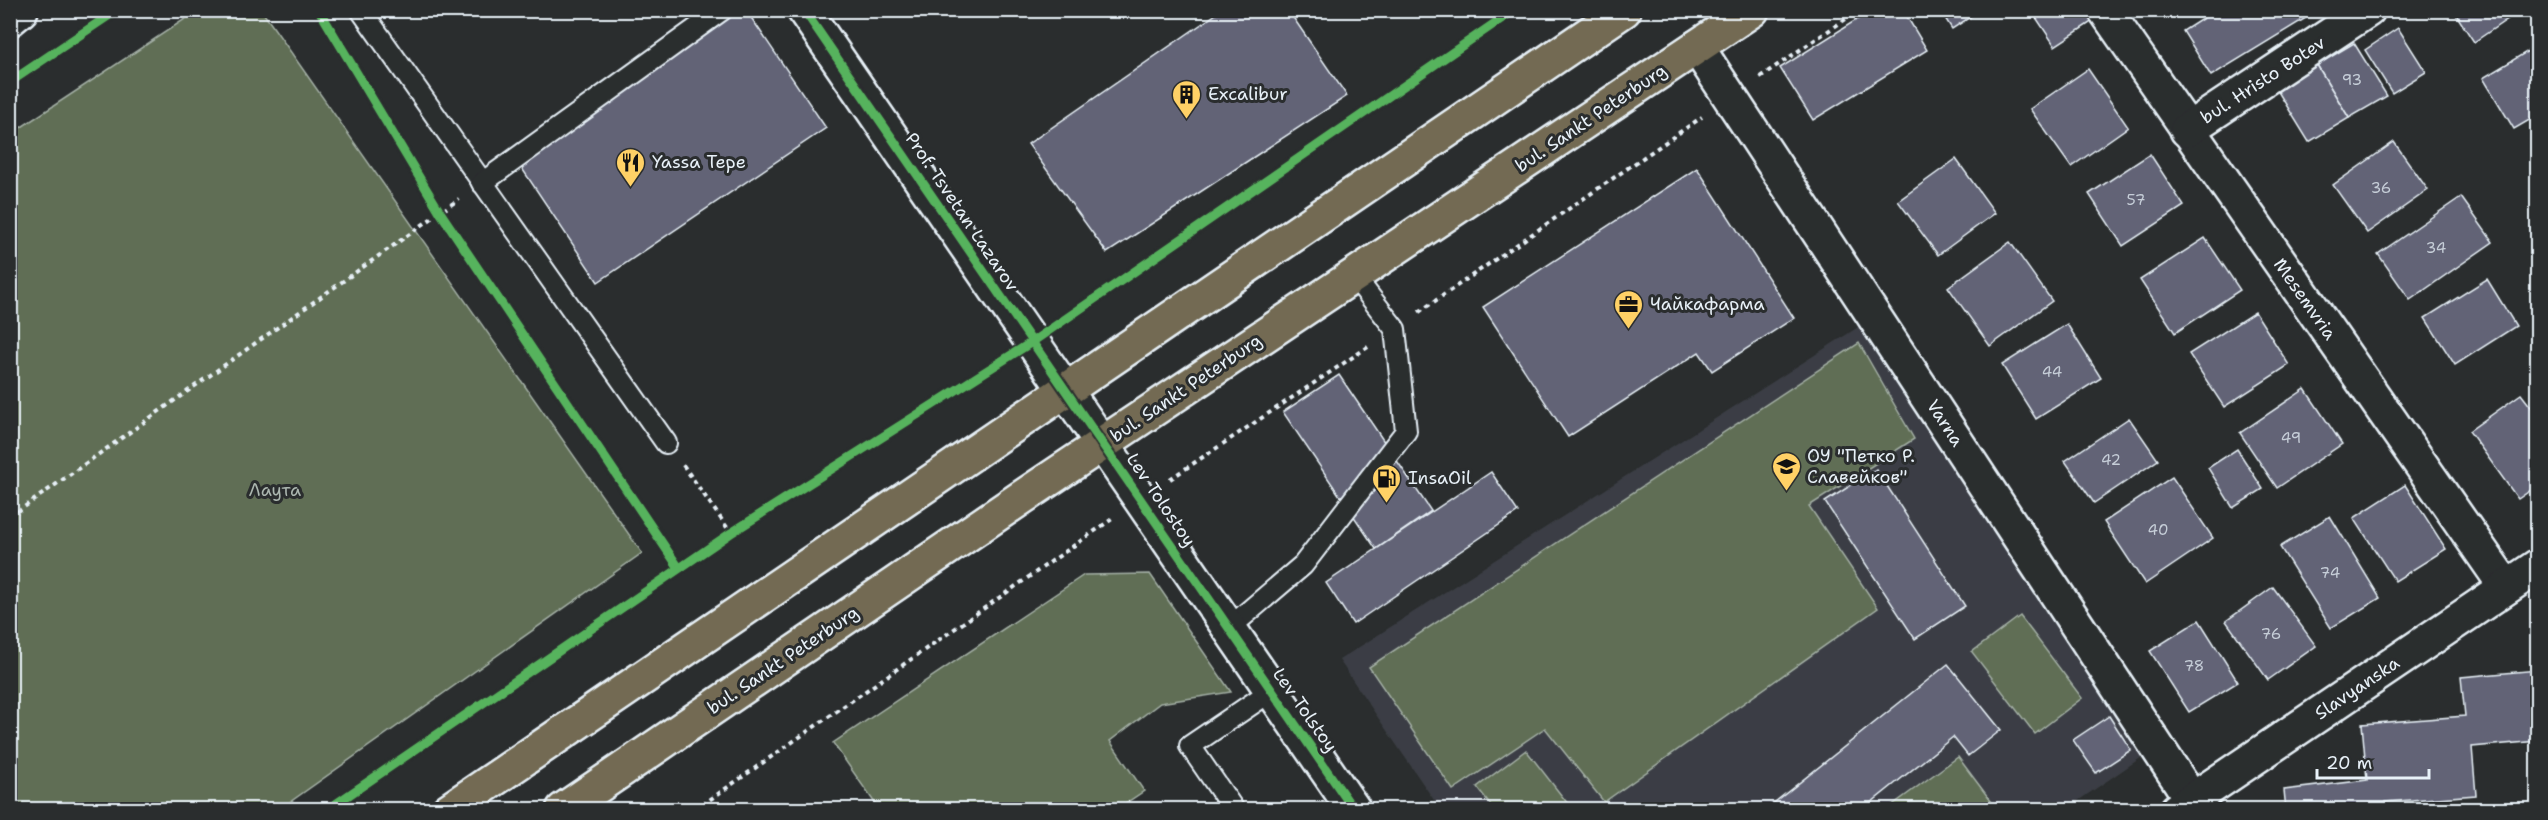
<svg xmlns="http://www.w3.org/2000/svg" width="2548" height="820" font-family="'Shantell Sans',sans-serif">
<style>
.built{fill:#3b3e44}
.green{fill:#606e55;stroke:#a4b0a6;stroke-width:1.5}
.building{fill:#626476;stroke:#e8f1f8;stroke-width:1.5}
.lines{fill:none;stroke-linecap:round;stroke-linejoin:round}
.service-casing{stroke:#e8f1f8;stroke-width:24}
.minor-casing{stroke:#e8f1f8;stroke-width:38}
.tertiary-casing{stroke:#e8f1f8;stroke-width:38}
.primary-casing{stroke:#e8f1f8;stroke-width:38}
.path{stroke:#e8f1f8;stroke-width:4;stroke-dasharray:4.5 4.5;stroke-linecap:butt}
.service{stroke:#2a2d2e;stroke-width:20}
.minor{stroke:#2a2d2e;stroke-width:33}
.tertiary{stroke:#2a2d2e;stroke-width:33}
.primary{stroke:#736b52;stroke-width:33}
.cycleway-casing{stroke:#2a2d2e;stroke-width:13}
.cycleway{stroke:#56b35d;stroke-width:9}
.labels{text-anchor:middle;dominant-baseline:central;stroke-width:6;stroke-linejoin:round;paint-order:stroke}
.number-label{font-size:15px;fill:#c6ced8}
.street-label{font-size:18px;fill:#e8f1f8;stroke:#2a2d2e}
.poi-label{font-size:18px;fill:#e8f1f8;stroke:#2a2d2e;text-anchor:start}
.park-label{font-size:18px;fill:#abb6af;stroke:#2a2d2e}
</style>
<rect width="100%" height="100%" fill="#2a2d2e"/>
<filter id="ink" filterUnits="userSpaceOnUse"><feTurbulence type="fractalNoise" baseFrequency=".0167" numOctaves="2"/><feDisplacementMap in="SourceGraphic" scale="12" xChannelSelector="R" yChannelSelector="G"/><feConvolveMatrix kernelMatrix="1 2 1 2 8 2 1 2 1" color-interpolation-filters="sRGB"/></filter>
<g filter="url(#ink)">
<polygon class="built" points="1863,324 2142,757 2066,809 1440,809 1339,660"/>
<g class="green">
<polygon points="197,11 262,11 642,553 280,809 11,809 11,134"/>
<polygon points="1859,343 1914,439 1809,506 1878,608 1604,802 1545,728 1453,790 1369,667"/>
<polygon points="1150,574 1231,692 1160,703 1110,741 1144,791 1117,809 879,809 833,743 1084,575"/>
<polygon points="2020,616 2082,698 2035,734 1972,652"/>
<polygon points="1526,750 1572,809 1494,809 1477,787"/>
<polygon points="1958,757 1997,809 1887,809"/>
</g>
<g class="building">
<polygon points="740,10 746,10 826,128 598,282 517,161"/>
<polygon points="1222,10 1288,10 1347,96 1107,253 1028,144"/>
<polygon points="1872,10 1903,10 1927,50 1813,120 1780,68"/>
<polygon points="1940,10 1981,10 1952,29"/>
<polygon points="2031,10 2086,10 2093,21 2055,46"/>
<polygon points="2216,10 2319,10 2211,76 2183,31"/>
<polygon points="2453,10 2521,10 2474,42"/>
<polygon points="2398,28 2426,72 2392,93 2365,50"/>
<polygon points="2354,43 2387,96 2349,118 2317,65"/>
<polygon points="2538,45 2538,115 2514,129 2483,78"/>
<polygon points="2317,65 2349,118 2309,142 2277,90"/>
<polygon points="2088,69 2128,127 2071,167 2030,109"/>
<polygon points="2394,142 2428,190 2367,233 2333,185"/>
<polygon points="2150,154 2184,206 2123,246 2089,194"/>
<polygon points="1956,159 1995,213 1938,255 1898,201"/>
<polygon points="1697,168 1794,318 1712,371 1699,352 1568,437 1483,307"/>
<polygon points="2461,197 2493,242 2410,300 2378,254"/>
<polygon points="2205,238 2240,290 2175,333 2140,280"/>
<polygon points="2010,242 2052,301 1990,346 1948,287"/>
<polygon points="2487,279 2516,326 2455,365 2425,318"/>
<polygon points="2255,312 2289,365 2224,407 2189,354"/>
<polygon points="2067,324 2101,378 2036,419 2002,365"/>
<polygon points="1339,375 1431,511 1376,549 1283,412"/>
<polygon points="2305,389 2342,444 2277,488 2240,433"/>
<polygon points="2521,394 2538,416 2538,485 2518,499 2469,431"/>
<polygon points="2129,418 2158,460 2094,503 2065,461"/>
<polygon points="2237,449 2263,489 2233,508 2208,468"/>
<polygon points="1876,469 1965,606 1915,639 1825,502"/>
<polygon points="1491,472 1518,512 1353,624 1326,583"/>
<polygon points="2172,477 2213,538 2145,584 2104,522"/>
<polygon points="2405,485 2446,549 2395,581 2354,518"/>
<polygon points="2330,516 2380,598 2331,628 2280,547"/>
<polygon points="2273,587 2316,646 2268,680 2226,621"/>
<polygon points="2199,620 2238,682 2189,712 2150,651"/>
<polygon points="1948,664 2001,730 1968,756 1953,737 1862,810 1765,810"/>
<polygon points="2538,670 2538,741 2472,747 2476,795 2385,802 2386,810 2286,810 2284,790 2367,780 2362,724 2465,716 2461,677"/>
<polygon points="2109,716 2131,750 2096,773 2073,740"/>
</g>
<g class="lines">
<defs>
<g id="service">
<polyline points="361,10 666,443"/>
<polyline points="482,183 722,10"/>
<polyline points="1228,629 1303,565 1406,431 1395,329 1354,276"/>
<polyline points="1234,810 1190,746 1271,691"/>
</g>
<g id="minor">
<polyline points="2105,10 2506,587"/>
<polyline points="1697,47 2192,800"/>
<polyline points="2187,130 2368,10"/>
<polyline points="2177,810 2538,566"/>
</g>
<g id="tertiary">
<polyline points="804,10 1354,810"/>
<polyline points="10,19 21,10"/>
</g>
<g id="primary">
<polyline points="449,810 1624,10"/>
<polyline points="563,810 1021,498 1752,10"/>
</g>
</defs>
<use href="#service" class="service-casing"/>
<use href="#minor" class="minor-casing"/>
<use href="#tertiary" class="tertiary-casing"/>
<use href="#primary" class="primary-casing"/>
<g class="path">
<polyline points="1760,77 1859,10"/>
<polyline points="1419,312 1702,117"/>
<polyline points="683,465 731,533"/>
<polyline points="1170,479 1368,347"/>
<polyline points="10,517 459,199"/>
<polyline points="695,810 1112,519"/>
</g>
<use href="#service" class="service"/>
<use href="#minor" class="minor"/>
<use href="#tertiary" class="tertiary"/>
<use href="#primary" class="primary"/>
<defs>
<g id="cycleway">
<polyline points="319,10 440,212 679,568"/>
<polyline points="804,10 1354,810"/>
<polyline points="10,82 117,10"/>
<polyline points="327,810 731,533 1032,342 1514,10"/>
</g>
</defs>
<use href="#cycleway" class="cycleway-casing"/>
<use href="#cycleway" class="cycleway"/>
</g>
</g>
<defs>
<symbol id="building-pin" viewBox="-11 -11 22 30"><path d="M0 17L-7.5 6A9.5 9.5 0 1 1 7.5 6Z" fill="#ffd166" stroke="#2a2d2e"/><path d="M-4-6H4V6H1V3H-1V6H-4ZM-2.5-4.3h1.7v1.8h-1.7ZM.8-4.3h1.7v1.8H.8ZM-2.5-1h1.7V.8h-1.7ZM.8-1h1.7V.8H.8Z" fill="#111"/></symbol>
<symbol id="restaurant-pin" viewBox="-11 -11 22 30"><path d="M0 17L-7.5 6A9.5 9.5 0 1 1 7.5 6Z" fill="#ffd166" stroke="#2a2d2e"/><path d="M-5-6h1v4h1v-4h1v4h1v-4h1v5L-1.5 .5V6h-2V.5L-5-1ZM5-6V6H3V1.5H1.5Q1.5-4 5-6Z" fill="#111"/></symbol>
<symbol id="office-pin" viewBox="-11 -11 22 30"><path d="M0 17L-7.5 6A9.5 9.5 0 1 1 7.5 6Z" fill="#ffd166" stroke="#2a2d2e"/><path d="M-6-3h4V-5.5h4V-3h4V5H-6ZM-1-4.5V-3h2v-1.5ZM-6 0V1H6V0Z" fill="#111"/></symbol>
<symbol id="school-pin" viewBox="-11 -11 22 30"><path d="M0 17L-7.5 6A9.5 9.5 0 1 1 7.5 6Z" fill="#ffd166" stroke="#2a2d2e"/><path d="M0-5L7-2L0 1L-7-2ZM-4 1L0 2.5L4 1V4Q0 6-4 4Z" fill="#111"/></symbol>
<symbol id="fuel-pin" viewBox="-11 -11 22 30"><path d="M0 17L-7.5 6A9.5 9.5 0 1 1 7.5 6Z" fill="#ffd166" stroke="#2a2d2e"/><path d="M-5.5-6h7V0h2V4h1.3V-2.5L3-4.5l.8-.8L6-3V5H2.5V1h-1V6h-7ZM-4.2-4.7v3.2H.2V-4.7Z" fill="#111"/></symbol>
</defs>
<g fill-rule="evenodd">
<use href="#building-pin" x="1170" y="78" width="33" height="45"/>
<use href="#restaurant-pin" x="614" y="146" width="33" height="45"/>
<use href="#office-pin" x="1612" y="288" width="33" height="45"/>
<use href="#school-pin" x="1770" y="450" width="33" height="45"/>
<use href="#fuel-pin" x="1370" y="462" width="33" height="45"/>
</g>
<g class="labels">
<g class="number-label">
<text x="2352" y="80">93</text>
<text x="2381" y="188">36</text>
<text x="2136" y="200">57</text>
<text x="2436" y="248">34</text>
<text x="2052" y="372">44</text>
<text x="2291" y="438">49</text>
<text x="2111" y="460">42</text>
<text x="2158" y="530">40</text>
<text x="2330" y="573">74</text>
<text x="2271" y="634">76</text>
<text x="2194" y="666">78</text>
</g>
<g class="street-label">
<text transform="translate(2263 80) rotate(-33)">bul. Hristo Botev</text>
<text transform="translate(1591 118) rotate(-34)">bul. Sankt Peterburg</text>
<text transform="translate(962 212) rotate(56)">Prof. Tsvetan Lazarov</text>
<text transform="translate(2305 299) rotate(55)">Mesemvria</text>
<text transform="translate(1186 388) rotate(-34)">bul. Sankt Peterburg</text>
<text transform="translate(1945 423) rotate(57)">Varna</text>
<text transform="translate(1161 500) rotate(56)">Lev Tolostoy</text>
<text transform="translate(783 660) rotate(-34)">bul. Sankt Peterburg</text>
<text transform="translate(2357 688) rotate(-34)">Slavyanska</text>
<text transform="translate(1305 710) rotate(55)">Lev Tolstoy</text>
</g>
<g class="poi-label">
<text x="1208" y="94">Excalibur</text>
<text x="652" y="162">Yassa Tepe</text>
<text x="1650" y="304">Чайкафарма</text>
<text x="1807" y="456">ОУ "Петко Р.<tspan x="1807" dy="21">Славейков"</tspan></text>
<text x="1408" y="478">InsaOil</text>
</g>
<g class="park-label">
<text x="275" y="490">Лаута</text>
</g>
</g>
<rect width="2548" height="820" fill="none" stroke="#2a2d2e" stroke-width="36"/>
<rect x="18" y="18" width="2512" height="784" fill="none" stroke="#e8f1f8" stroke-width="2" filter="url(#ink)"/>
<path d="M2317 769v9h112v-9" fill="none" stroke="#e8f1f8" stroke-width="3"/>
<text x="2326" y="769" font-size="18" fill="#e8f1f8" stroke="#2a2d2e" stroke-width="4.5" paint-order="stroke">20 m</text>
</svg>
